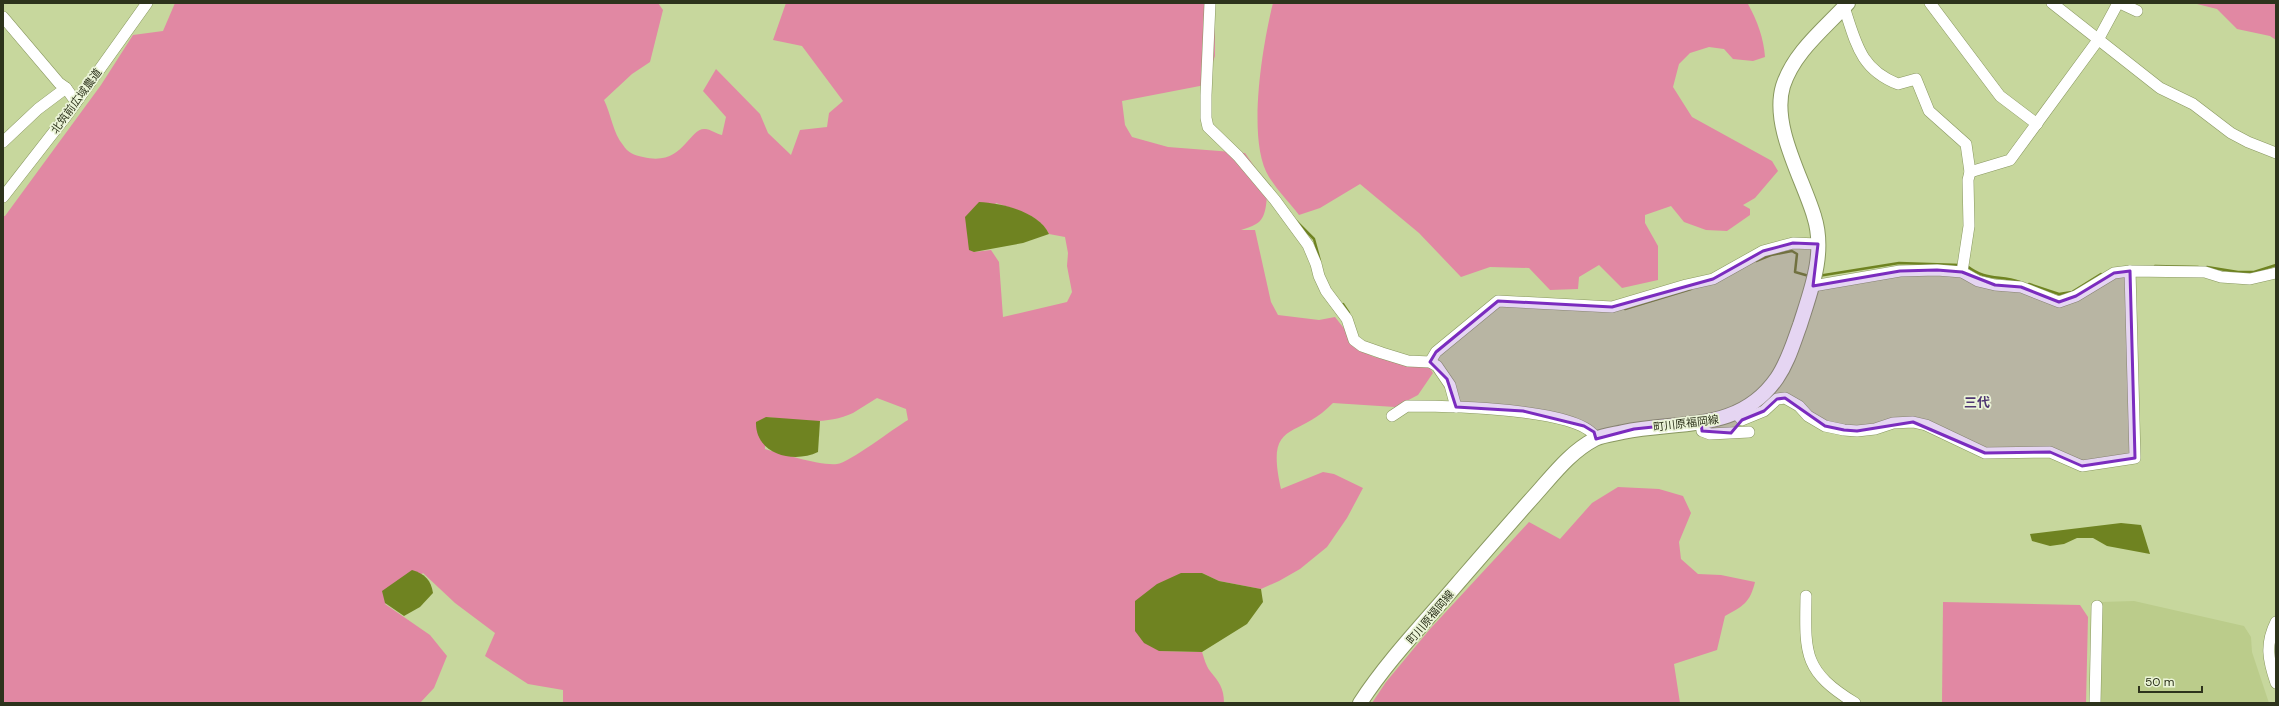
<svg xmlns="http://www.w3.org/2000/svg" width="2279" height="706" font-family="'DM Sans','Noto Sans JP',sans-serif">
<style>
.built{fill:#bbcc8b}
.green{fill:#e188a3;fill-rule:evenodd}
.water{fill:#6f8321}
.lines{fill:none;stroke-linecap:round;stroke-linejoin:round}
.stream{stroke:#6f8321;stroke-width:2.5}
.minor-casing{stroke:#899860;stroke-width:12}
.major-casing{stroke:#899860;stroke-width:16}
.minor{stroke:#fff;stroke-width:11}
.major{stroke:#fff;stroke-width:14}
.marked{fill:#7b2cbf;fill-opacity:0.2;stroke:#7b2cbf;stroke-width:3;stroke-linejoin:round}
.labels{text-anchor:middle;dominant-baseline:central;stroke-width:3.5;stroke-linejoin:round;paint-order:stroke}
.street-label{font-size:11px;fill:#2d331c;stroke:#ebf4d7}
.quarter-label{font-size:13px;font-weight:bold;fill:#4d3571;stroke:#ebf4d7}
</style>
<rect width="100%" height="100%" fill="#c7d79d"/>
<polygon class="built" points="2134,601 2244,626 2251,637 2252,652 2269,703 2099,703 2101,602"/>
<g class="green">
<path d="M 175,3 L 658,3 L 663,10 L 650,62 L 632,74 L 604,100 C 611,114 613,133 623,145 C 628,153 634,155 643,157 C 684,167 688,128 705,129 C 710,129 717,134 722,135 L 726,117 L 703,91 L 716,69 L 760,114 L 768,133 L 791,155 L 800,130 L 827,127 L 829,113 L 843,101 L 802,46 L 773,40 L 786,3 L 1215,3 L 1215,56 L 1205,85 L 1122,101 L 1125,125 L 1132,137 L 1168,147 L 1245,153 L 1268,186 C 1266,198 1268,218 1256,224 C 1251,227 1246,228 1241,230 L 1255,230 L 1271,302 L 1278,315 L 1319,320 L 1335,317 L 1362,351 L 1374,357 L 1428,365 L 1433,373 L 1418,395 L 1395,407 L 1333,403 C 1296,441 1265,418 1281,489 L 1323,472 L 1334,474 L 1363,488 L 1347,518 L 1327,547 L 1300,569 L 1279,581 L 1261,589 L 1219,581 L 1202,573 L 1159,651 L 1202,652 C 1204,658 1206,666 1210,671 C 1219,682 1224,688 1224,703 L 563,703 L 563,690 L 528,684 L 485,656 L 495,633 L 455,603 L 423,573 L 385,604 L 430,635 L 447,656 L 434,688 L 420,703 L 3,703 L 3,216 L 5,216 L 101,85 L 133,35 L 163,31 ZM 996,203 C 1014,209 1040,215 1049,234 L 1065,237 L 1068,253 L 1067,266 L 1072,292 L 1067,302 L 1003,317 L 999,262 L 991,250 L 974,252 ZM 877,398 L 906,409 L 908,420 C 894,428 849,463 837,464 C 821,466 782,454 765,449 L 766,417 C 794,420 826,426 853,413 C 861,408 869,403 877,398 Z"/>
<path d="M 1273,3 L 1750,3 L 1748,4 C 1757,20 1764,39 1765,57 L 1753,61 L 1733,59 L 1724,49 L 1709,47 L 1690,53 L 1679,64 L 1673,87 L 1692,117 L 1772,161 L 1778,171 L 1755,198 L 1743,205 L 1750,209 L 1750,215 L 1727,231 L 1706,230 L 1684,222 L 1671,206 L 1645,215 L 1645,223 L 1658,246 L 1658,280 L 1622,288 L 1599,265 L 1579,277 L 1578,289 L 1550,290 L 1529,268 L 1490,267 L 1461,277 L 1419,233 L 1360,184 L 1320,208 L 1299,215 C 1289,202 1277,190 1269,177 C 1246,141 1263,43 1273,3 Z"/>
<polygon points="2193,3 2276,3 2276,40 2270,36 2237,29 2217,9"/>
<path d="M 1618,487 L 1659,489 L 1683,496 L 1691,513 L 1679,542 L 1681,559 L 1698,574 L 1721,575 L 1755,582 C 1750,603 1743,606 1725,616 L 1717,650 L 1674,664 L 1680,703 L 1372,703 L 1386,682 L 1430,629 L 1529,522 L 1560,539 L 1592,503 Z"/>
<polygon points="1943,602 2080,605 2088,617 2086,703 1942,703"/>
</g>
<g class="water">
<path d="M 979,202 C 1002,203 1039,212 1049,234 L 1023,243 L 974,252 L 969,250 L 965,217 Z"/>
<path d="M 766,417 L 820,421 L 818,452 C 793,464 755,454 756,422 Z"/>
<polygon points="2121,523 2141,525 2150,554 2107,546 2093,538 2077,538 2064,544 2050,546 2032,541 2030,534"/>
<path d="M 412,570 C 425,574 431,580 433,593 L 420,607 L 404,616 L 385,603 L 382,591 Z"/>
<polygon points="1181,573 1202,573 1219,581 1261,589 1263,602 1247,624 1202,652 1159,651 1144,643 1135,631 1135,601 1157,584"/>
</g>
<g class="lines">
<g class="stream">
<polyline points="1296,221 1314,239 1320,261"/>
<polyline points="1756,261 1771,255 1792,251 1797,254 1795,272 1809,276"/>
<path d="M 1967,266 C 1986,281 1999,275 2020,282"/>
<polyline points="2155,266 2198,267"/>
<polyline points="2207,267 2238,272 2254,272 2276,265"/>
<polyline points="1818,276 1899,263 1960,265"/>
<polyline points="2029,284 2059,294 2072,292 2101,274"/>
<polyline points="1343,304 1349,313"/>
<polyline points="1625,309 1691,289"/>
</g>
<defs>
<g id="minor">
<polyline points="1210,3 1206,95 1206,118 1208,127 1238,156 1275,200 1308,245 1316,264 1319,276 1326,291 1347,319 1354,340 1362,346 1382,353 1408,361 1430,362 1437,366 1450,385 1456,407"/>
<polyline points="1930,3 2000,96 2037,124"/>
<polyline points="2052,3 2160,88 2193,104 2231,133 2248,142 2276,153"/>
<polyline points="2120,3 2137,11"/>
<path d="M 1844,7 C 1856,43 1860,69 1898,84 L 1916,79 L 1929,111 L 1966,144 L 1970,172 L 1968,180 L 1969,226 L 1962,272"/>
<polyline points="3,17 59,83 66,88 76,102"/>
<polyline points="3,142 38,109 66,88"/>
<polyline points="1970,172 2010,160 2098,40 2118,3"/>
<polyline points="3,197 67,115 147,3"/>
<polyline points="1813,286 1900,271 1937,270 1962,272 1978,281 1995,285 2021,287 2059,302 2076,296 2114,273 2130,271 2205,272 2221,277 2250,279 2276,273"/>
<polyline points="1430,362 1436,352 1498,301 1612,307 1686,285 1713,279 1763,251 1793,243 1818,244"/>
<polyline points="1737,414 1742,420 1764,411 1777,399 1785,398 1799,406 1808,416 1825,426 1844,430 1857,431 1875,429 1893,423 1913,422 1926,425 1985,453 2050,452 2082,466 2135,458 2130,271"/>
<path d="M 1392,416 L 1407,406 C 1439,406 1585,407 1596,439"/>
<polyline points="1701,422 1702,431 1710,434 1749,432"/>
<path d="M 1806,596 C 1805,654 1803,671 1855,703"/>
<path d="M 2276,622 C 2265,644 2268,660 2276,683"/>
<polyline points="2095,703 2097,606"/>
</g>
<path id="major" d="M 1360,703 C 1388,660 1425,622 1458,583 C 1484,553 1509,524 1535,495 C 1553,475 1570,452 1595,439 C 1603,435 1614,434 1623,432 C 1680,420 1739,433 1777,378 C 1788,362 1793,344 1800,325 C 1811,290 1826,253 1814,216 C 1803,179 1771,126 1783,86 C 1794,52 1824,29 1848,3"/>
</defs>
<use href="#minor" class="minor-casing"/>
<use href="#major" class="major-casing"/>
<use href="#minor" class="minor"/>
<use href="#major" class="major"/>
</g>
<path class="marked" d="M 1793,243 L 1818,244 L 1813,286 L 1900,271 L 1937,270 L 1962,272 L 1995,285 L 2021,287 L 2059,302 L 2076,296 L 2114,273 L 2130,271 L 2135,458 L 2082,466 L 2050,452 L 1985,453 L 1913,422 L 1857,431 L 1844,430 L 1825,426 L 1785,398 L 1777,399 L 1764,411 L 1742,420 L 1731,433 L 1702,431 L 1701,422 L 1634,429 L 1596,439 L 1594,432 L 1584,426 L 1523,411 L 1456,407 L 1447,379 L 1430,362 L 1436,352 L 1498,301 L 1612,307 L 1713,279 L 1763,251 Z"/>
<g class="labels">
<g class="street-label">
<text transform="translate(76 101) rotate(-54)">北筑前広域農道</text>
<text transform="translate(1686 423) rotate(-7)">町川原福岡線</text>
<text transform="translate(1430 617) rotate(-50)">町川原福岡線</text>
</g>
<g class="quarter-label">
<text x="1977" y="402">三代</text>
</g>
</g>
<rect width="2279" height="706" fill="none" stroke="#2d331c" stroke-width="8"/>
<path d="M2139 686v6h63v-6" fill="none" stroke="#2d331c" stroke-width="2"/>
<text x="2145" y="686" font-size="12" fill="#2d331c" stroke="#ebf4d7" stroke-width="3" paint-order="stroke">50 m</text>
</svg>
